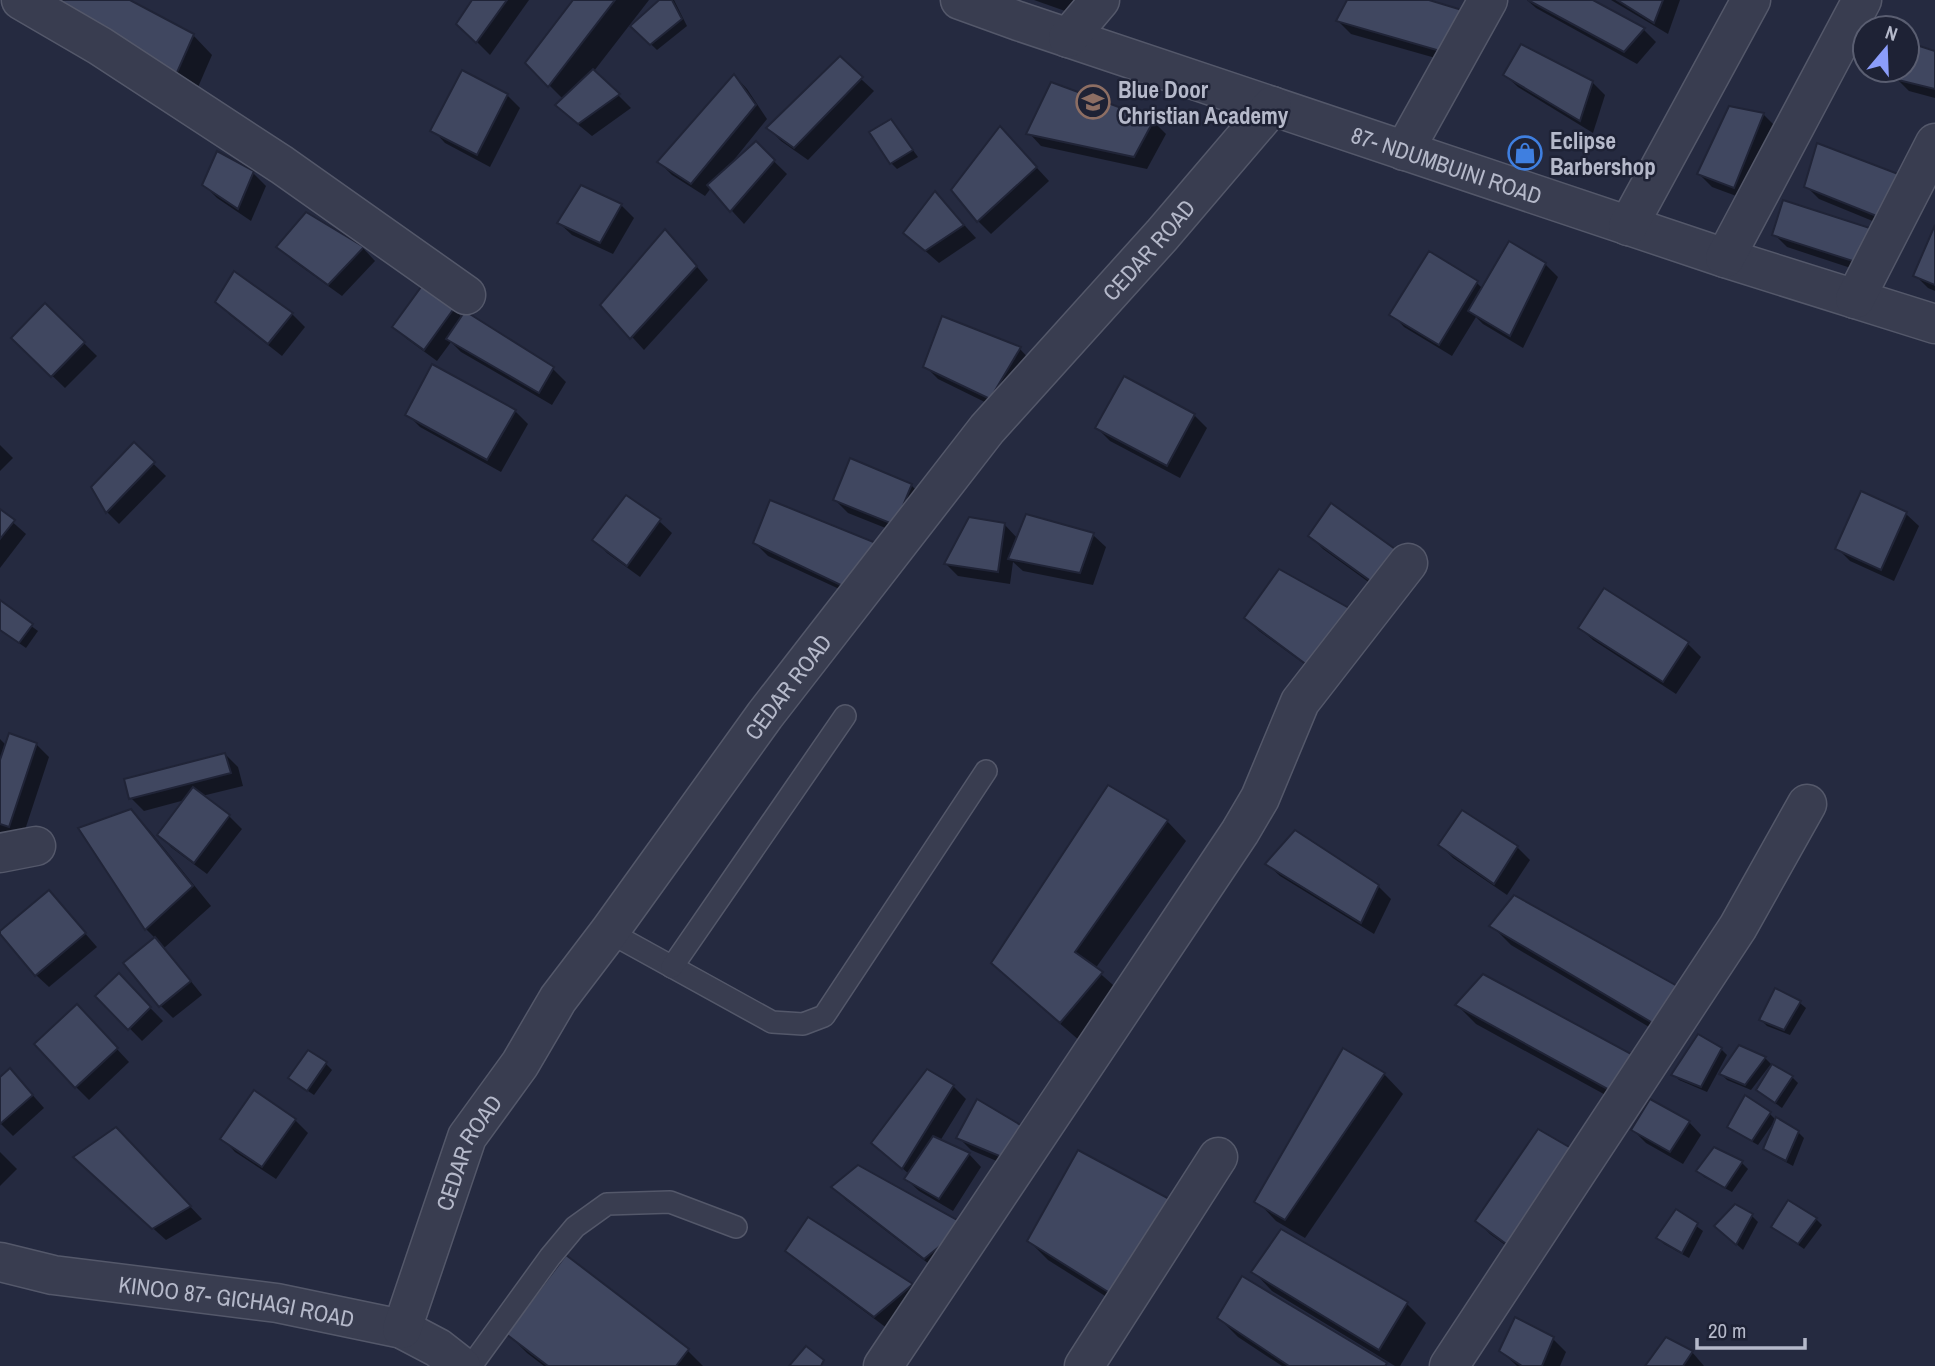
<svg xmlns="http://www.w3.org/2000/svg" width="1935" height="1366" font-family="'Archivo Narrow',sans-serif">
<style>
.shadow{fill:#0007}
.building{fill:#404760;stroke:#202437;stroke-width:2}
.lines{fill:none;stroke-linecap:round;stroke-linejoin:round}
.lane-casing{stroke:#54586a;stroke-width:24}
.street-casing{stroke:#54586a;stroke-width:41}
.lane{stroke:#393d50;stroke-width:21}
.street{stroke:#393d50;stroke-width:38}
.labels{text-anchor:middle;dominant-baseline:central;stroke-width:5;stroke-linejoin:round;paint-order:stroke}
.poi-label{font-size:23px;font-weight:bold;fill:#b5b9ca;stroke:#1e2235;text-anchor:start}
.street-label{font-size:23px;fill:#b5b9ca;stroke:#1e2235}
</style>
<rect width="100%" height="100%" fill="#252a40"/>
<g class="shadow">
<polygon points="127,0 193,35 212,55 195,94 71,16"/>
<polygon points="474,0 529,0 490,55 459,24"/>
<polygon points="576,0 649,0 594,71 631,108 592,136 570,118 557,105 563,99 527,63"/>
<polygon points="661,0 674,0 687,26 657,50 632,26"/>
<polygon points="1034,0 1115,0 1102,24"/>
<polygon points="1349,0 1422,0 1460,65 1351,34 1338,21"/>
<polygon points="1527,0 1589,0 1644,30 1656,42 1637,64 1536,8"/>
<polygon points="1611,0 1680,0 1668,34"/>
<polygon points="1907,46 1935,53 1935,98 1909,91 1896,78 1899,70 1907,70"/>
<polygon points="463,72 507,95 520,108 490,167 445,143 433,130"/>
<polygon points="1505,75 1592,82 1605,95 1593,133 1518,87"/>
<polygon points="735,76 747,89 767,119 733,161 735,163 756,144 787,174 744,224 711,188 705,196 672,175 659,162"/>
<polygon points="861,79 874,91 808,160 781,141 768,128"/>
<polygon points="1763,114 1776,127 1747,200 1712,187 1699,174"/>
<polygon points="1153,121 1166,134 1147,169 1041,146 1029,133"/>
<polygon points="896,127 918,157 897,169 891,163"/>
<polygon points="1012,141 1049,181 991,234 978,221 953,190"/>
<polygon points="1818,145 1897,231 1819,199 1806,186"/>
<polygon points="217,154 253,173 266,186 251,221 217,198 204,185"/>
<polygon points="582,187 621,205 634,218 613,254 572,235 559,223"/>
<polygon points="948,207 976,238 939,263 905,233"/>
<polygon points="1935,230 1935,291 1928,288 1915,275"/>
<polygon points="1875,231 1875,276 1787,247 1774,234"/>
<polygon points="678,244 708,280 644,350 603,305"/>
<polygon points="279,247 363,248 375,261 342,296 292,260"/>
<polygon points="1545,264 1558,277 1523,348 1483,324 1476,317 1452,356 1404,327 1392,314 1477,283 1483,289"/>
<polygon points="217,302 292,314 305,327 282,356 230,315"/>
<polygon points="45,305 97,356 65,388 13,338"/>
<polygon points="454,309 463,318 553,369 566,382 552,405 461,352 451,342 437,361 407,339 394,327"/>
<polygon points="1020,349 1032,362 1003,411 938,379 925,366"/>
<polygon points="515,411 528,424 501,472 420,427 407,414"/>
<polygon points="1194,415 1207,428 1180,478 1110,441 1097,428"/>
<polygon points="0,445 13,458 0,471"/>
<polygon points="134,445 166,476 119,524 107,512"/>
<polygon points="911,485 924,498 908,537 848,513 835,500"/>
<polygon points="1862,493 1906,514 1919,526 1894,581 1850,561 1837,548"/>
<polygon points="771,503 863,600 768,556 755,543"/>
<polygon points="0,511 26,534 0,568"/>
<polygon points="659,521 672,533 640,577 607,553 595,540"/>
<polygon points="1004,524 1018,539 1093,535 1106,547 1093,585 1023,571 1013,562 1010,584 958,576 946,564"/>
<polygon points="1310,536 1394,550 1385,594 1323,549"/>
<polygon points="1280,572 1325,679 1259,631 1246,618"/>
<polygon points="1604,591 1688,644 1701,657 1676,694 1593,640 1580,628"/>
<polygon points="0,603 38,631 26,648 0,630"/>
<polygon points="0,739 7,746 36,744 49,757 22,839 0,832"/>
<polygon points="225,754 238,767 243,786 202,796 229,816 242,829 207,874 172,848 159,835 185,800 144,811 131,798"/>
<polygon points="131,811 150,831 211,906 164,948 202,995 173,1018 160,1005 156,939 146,929"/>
<polygon points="1462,812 1517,847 1530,860 1507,895 1453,858 1440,845"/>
<polygon points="1167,821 1186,841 1095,969 1121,992 1080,1041 1013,983 993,963"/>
<polygon points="1267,864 1378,886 1391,899 1374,934 1280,876"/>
<polygon points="49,892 97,947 49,987 36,975"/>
<polygon points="1514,897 1676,1043 1511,945 1492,926"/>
<polygon points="119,976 163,1021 142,1041 98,996"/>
<polygon points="1483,977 1631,1109 1476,1024 1457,1005"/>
<polygon points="1776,990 1800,1003 1806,1008 1790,1035 1767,1026 1761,1020"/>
<polygon points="90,1020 129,1062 89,1100 76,1087"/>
<polygon points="1721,1049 1727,1055 1707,1092 1679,1080 1674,1075"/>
<polygon points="1765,1058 1771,1064 1751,1090 1727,1080 1721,1074"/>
<polygon points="326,1064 332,1070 314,1095 296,1083"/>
<polygon points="1773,1067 1792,1077 1798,1083 1782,1108 1765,1096"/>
<polygon points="928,1072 953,1086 966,1099 940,1141 969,1154 981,1167 953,1211 919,1191 906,1179 909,1174 873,1143"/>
<polygon points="1384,1074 1403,1094 1305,1238 1276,1221 1257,1201"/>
<polygon points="0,1079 22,1083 44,1108 13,1136 0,1123"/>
<polygon points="977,1101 1022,1172 971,1150 958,1137"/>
<polygon points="1770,1114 1776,1120 1798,1132 1804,1138 1793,1166 1771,1154 1765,1148 1775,1123 1774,1122 1758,1145 1735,1132 1729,1126"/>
<polygon points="295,1120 308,1133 276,1179 235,1152 223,1139"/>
<polygon points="1689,1122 1701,1135 1683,1164 1646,1143 1633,1130"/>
<polygon points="1539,1131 1523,1258 1490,1234 1477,1221"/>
<polygon points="129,1142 202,1219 166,1240 88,1170"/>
<polygon points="1715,1149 1742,1163 1748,1169 1732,1192 1704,1177 1698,1171"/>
<polygon points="0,1152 17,1169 0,1186"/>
<polygon points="1078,1152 1132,1313 1048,1260 1029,1241"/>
<polygon points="834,1187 965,1226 938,1271 846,1200"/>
<polygon points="1676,1211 1703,1231 1689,1258 1664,1244 1658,1238"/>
<polygon points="1752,1216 1758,1222 1743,1250 1722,1231"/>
<polygon points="809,1219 912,1286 924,1298 888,1329 800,1263 787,1250"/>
<polygon points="1816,1219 1822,1225 1804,1249 1773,1227"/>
<polygon points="566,1258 688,1351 703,1366 544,1366 527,1353 508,1334"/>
<polygon points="1253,1271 1407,1304 1426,1323 1400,1366 1395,1366 1272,1291"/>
<polygon points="1219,1318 1386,1365 1387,1366 1282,1366 1238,1337"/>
<polygon points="1553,1339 1566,1352 1560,1366 1517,1366 1501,1351"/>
<polygon points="1692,1352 1704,1366 1647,1366"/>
</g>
<g class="building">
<polygon points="54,0 130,0 194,34 175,77"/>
<polygon points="472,0 507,0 476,43 456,24"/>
<polygon points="573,0 615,0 548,87 525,63"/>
<polygon points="659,0 672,0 682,19 650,45 630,26"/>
<polygon points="1347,0 1429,0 1462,10 1447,53 1336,21"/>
<polygon points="1528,0 1593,0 1645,28 1624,52"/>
<polygon points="1617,0 1663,0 1654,23"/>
<polygon points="1907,42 1935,51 1935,89 1894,79 1897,70 1907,70"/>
<polygon points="1521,44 1593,81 1580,121 1503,75"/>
<polygon points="840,56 863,77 794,148 766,128"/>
<polygon points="593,69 620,94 578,124 555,105"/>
<polygon points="462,70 508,94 477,155 430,131"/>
<polygon points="734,74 756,105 691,184 657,162"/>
<polygon points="1051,82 1154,120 1134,157 1026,134"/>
<polygon points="1729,106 1764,113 1734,188 1697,174"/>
<polygon points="891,119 913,150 890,164 869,132"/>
<polygon points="1000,126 1037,167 977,222 951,190"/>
<polygon points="756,141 775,160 730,212 707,185"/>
<polygon points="1817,143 1906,177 1884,219 1804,187"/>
<polygon points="217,151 254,171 238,209 202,185"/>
<polygon points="581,185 622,204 600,243 557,223"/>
<polygon points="935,191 964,225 925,251 903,233"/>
<polygon points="1783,200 1876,230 1862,264 1772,235"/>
<polygon points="306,212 364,247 328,285 276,247"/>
<polygon points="1935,225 1935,285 1913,276"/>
<polygon points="665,229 697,266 630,339 600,305"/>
<polygon points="1509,241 1546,263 1510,336 1468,311"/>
<polygon points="1429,251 1478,281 1439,345 1389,315"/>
<polygon points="234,271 293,313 268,344 215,302"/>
<polygon points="424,283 455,307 424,350 392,327"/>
<polygon points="45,303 85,342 51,377 11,338"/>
<polygon points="465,311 554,367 539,393 446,339"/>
<polygon points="942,316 1021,347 990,399 923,367"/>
<polygon points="432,364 516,410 487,460 405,415"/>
<polygon points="1124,376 1195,414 1167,466 1095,428"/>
<polygon points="134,442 155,462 106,513 91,487"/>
<polygon points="850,458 912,484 895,525 833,500"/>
<polygon points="1861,491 1907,512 1881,570 1835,549"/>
<polygon points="626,495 661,519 627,566 592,540"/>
<polygon points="770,500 876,543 849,589 753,543"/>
<polygon points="1331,503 1395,549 1372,582 1308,536"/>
<polygon points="0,509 15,520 0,539"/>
<polygon points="1026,514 1094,533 1080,573 1008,559"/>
<polygon points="969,517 1005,523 998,572 944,564"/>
<polygon points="1279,569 1349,608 1311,668 1244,618"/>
<polygon points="1604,588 1689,642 1663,682 1578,628"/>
<polygon points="0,600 33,624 19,643 0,630"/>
<polygon points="9,733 37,743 9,827 0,824 0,760"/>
<polygon points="225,753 231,773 129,799 124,779"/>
<polygon points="1108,785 1168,820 1075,952 1103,972 1060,1023 991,963"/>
<polygon points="193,787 230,815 194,863 157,835"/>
<polygon points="131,809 193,886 145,930 78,828"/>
<polygon points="1462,810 1518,846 1494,884 1438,845"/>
<polygon points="1295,830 1379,885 1361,923 1265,864"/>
<polygon points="49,890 86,933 35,976 0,934 0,931"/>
<polygon points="1514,895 1679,987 1656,1025 1489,926"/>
<polygon points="155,937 191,981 159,1007 123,963"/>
<polygon points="119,973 151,1007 128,1030 95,996"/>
<polygon points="1483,974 1635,1056 1611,1091 1455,1005"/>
<polygon points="1775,988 1801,1001 1784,1030 1759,1020"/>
<polygon points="77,1004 118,1048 75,1088 34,1044"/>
<polygon points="1698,1034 1722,1048 1701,1087 1671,1075"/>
<polygon points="1739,1045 1766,1057 1745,1085 1719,1074"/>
<polygon points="1343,1048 1385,1073 1285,1220 1254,1202"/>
<polygon points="308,1050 327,1062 307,1091 288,1078"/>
<polygon points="1772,1064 1793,1076 1775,1103 1756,1090"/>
<polygon points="10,1068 33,1095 0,1124 0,1077"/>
<polygon points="927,1069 954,1085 902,1169 871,1143"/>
<polygon points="254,1090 296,1119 262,1167 220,1139"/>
<polygon points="1745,1095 1771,1112 1752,1141 1727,1127"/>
<polygon points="977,1099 1029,1130 1009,1160 956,1138"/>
<polygon points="1650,1099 1690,1121 1670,1152 1631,1130"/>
<polygon points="1776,1117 1799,1131 1786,1161 1763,1149"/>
<polygon points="116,1127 191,1206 152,1229 73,1157"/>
<polygon points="1538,1129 1576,1151 1509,1246 1475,1221"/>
<polygon points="933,1136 970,1153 939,1199 904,1179"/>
<polygon points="1714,1147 1743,1161 1725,1188 1696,1171"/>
<polygon points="1078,1150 1175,1202 1113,1295 1027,1241"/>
<polygon points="858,1165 966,1225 924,1259 831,1187"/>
<polygon points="1788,1200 1817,1218 1798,1244 1771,1227"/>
<polygon points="1735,1204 1753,1214 1736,1245 1714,1226"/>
<polygon points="1676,1209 1698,1223 1682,1253 1656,1238"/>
<polygon points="808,1217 913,1284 874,1317 785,1251"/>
<polygon points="1281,1229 1408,1302 1379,1350 1251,1272"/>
<polygon points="566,1255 689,1349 676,1366 548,1366 506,1334"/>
<polygon points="1242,1276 1387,1363 1385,1366 1289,1366 1217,1318"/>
<polygon points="1515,1317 1554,1337 1542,1366 1522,1366 1499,1351"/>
<polygon points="1666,1337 1693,1351 1683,1366 1645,1366"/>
<polygon points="806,1346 824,1360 821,1366 789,1366"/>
</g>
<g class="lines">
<defs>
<g id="lane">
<polyline points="609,932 772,1022 803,1024 824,1016 986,771"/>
<polyline points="672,967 845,716"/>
<polyline points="471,1366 550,1257 575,1227 607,1204 670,1202 736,1227"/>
</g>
<g id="street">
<polyline points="21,0 100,46 282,165 466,295"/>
<path id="s1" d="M 960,0 L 1018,21 L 1725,258 L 1935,324"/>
<polyline points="1068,38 1100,0"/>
<polyline points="1404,151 1488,0"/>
<polyline points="1628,226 1751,0"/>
<polyline points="1725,258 1862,0"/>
<polyline points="1855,299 1935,143"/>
<polyline points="0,853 36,846"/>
<path id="s2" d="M 0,1262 L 53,1275 L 277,1303 L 402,1329 L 438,1348 L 461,1366"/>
<path id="s3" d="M 402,1329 L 467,1137 L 520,1064 L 558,999 L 609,932 L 765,715 L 987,429 L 1162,235 L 1272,106"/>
<polyline points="883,1366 1240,832 1260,798 1300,702 1408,563"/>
<polyline points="1084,1366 1218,1157"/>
<polyline points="1449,1366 1738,927 1807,804"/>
</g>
</defs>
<use href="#lane" class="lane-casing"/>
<use href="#street" class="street-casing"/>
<use href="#lane" class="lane"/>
<use href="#street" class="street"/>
</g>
<defs>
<symbol id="school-ring" viewBox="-11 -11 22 22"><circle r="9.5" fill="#1e2235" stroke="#8d6e63" stroke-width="1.5"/><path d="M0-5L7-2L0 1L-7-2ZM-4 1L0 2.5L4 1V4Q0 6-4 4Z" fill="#8d6e63"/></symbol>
<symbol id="shop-ring" viewBox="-11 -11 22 22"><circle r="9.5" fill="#1e2235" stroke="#3f7fe0" stroke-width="1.5"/><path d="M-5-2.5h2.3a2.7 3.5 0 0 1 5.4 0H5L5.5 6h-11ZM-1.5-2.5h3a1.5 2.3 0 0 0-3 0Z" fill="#3f7fe0"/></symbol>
</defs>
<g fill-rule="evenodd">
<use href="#school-ring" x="1074" y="83" width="38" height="38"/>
<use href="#shop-ring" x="1506" y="134" width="38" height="38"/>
</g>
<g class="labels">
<g class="poi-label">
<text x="1118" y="89">Blue Door<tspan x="1118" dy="26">Christian Academy</tspan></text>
<text x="1550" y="140">Eclipse<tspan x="1550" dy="26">Barbershop</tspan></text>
</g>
<g class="street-label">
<text stroke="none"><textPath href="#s1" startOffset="514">87- NDUMBUINI ROAD</textPath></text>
<text stroke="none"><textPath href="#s3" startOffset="1323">CEDAR ROAD</textPath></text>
<text stroke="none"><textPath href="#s3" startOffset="756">CEDAR ROAD</textPath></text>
<text stroke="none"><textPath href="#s3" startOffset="189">CEDAR ROAD</textPath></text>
<text stroke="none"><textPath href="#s2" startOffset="240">KINOO 87- GICHAGI ROAD</textPath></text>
</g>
</g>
<g transform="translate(1886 49) rotate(19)"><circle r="33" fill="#1e2235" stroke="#5a5e71" stroke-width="2"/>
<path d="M0-5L12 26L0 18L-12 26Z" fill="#8b9dfa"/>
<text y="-10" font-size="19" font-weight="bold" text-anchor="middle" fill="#b5b9ca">N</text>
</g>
<path d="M1697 1338v10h108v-10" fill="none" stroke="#b5b9ca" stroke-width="3.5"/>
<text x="1708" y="1338" font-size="21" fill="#b5b9ca" stroke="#1e2235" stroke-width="5" paint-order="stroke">20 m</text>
</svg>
